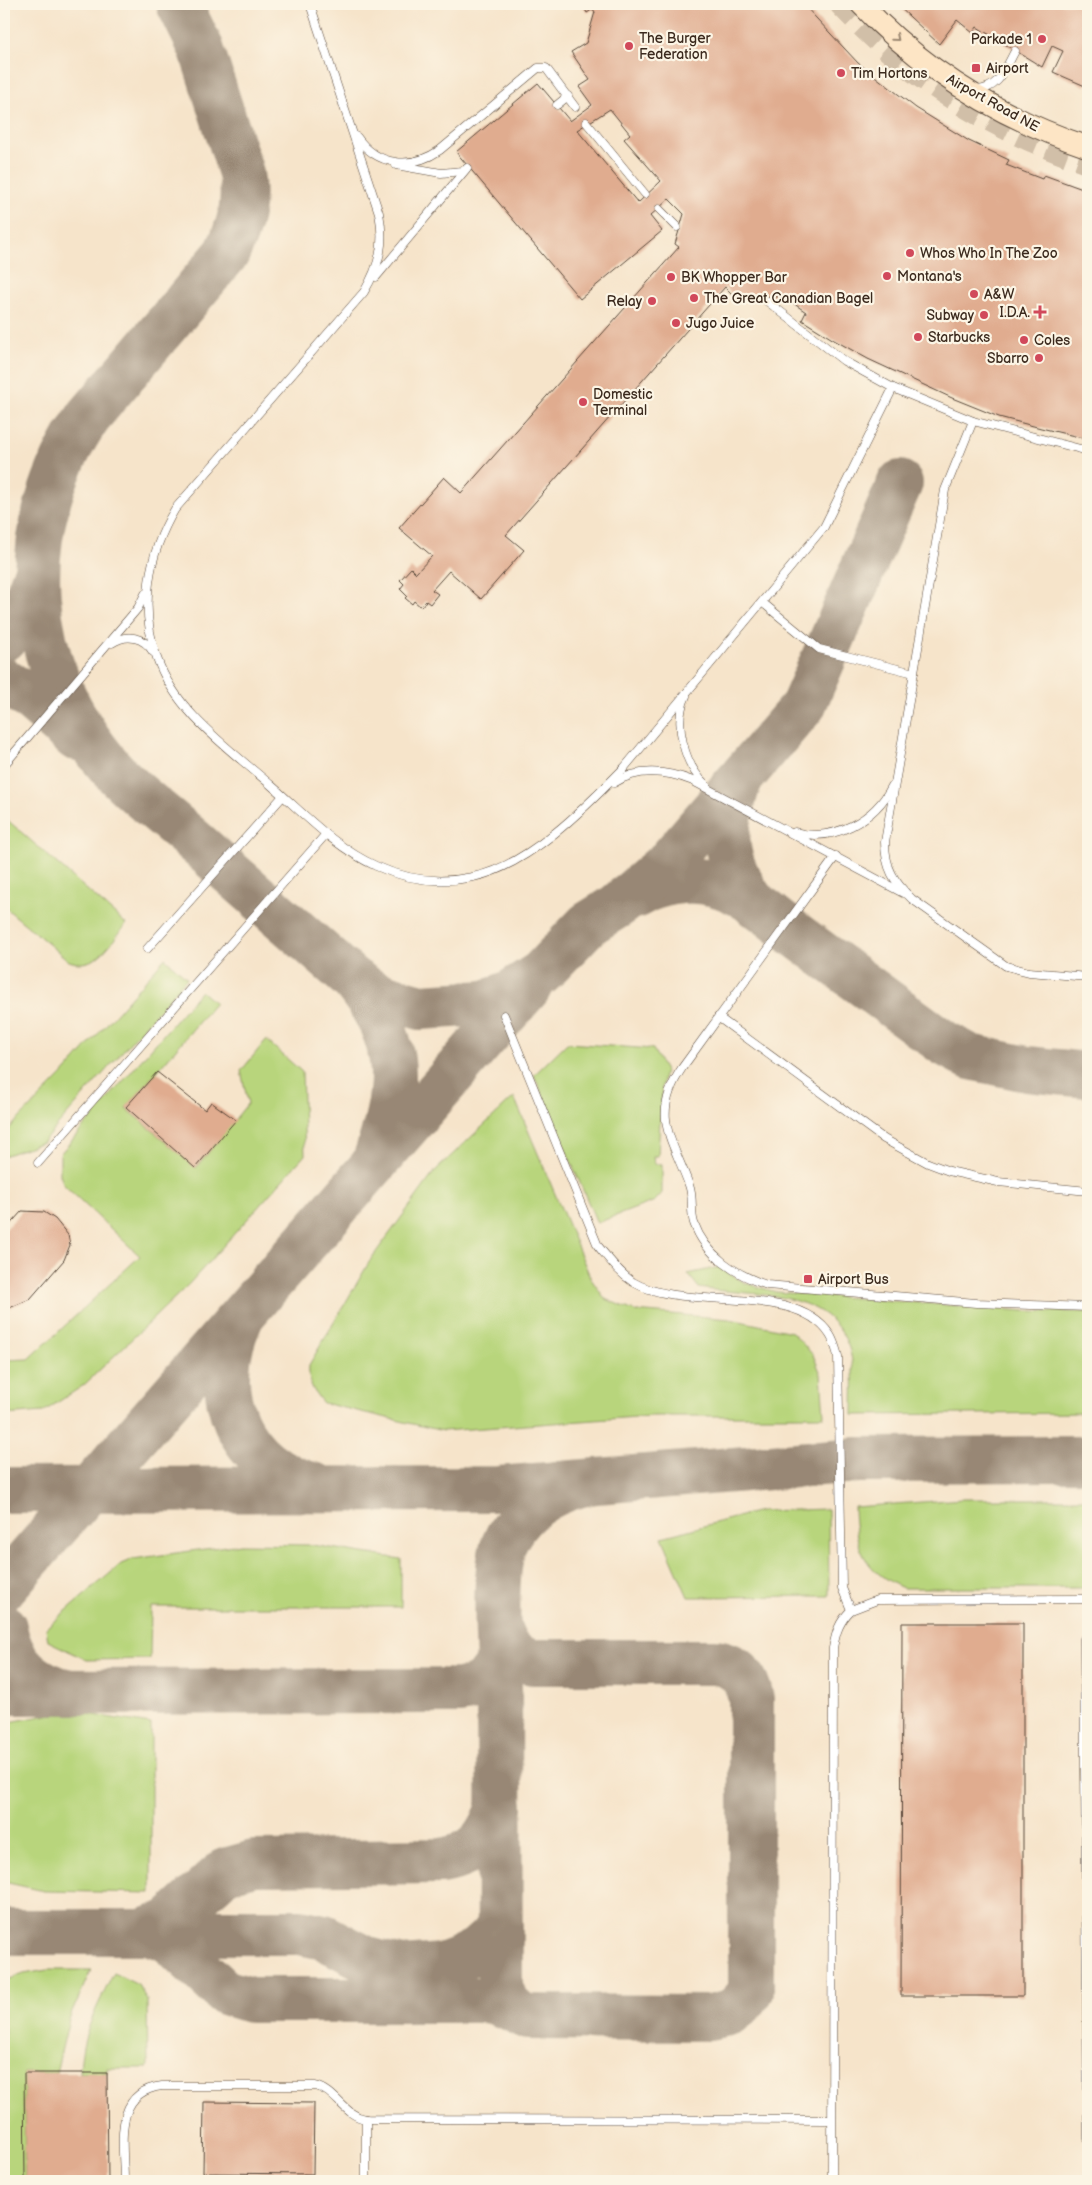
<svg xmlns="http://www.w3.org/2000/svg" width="1092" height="2185" font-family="'Balsamiq Sans',sans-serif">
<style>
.green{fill:#b8d57b;stroke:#7a804c}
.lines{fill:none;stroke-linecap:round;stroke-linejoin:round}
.taxiway{stroke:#988774;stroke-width:46}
.building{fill:#e0ac8f;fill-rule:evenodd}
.secondary-tunnel{stroke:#d1bfa8;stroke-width:21;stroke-dasharray:21 11;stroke-linecap:butt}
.service-casing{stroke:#574638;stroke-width:9}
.secondary-casing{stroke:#574638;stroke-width:23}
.service{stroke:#fff;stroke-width:8}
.secondary{stroke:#fde5c5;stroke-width:21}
.oneway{stroke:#9c8872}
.poi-dot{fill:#d1495b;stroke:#fcf5e5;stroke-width:2}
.labels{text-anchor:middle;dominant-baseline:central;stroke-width:4.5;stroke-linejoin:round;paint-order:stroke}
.poi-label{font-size:14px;fill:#3b2a1e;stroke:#fcf5e5;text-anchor:start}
.street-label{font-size:14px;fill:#3b2a1e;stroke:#fcf5e5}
</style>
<rect width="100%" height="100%" fill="#fcf5e5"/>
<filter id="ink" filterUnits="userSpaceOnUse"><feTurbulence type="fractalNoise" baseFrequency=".02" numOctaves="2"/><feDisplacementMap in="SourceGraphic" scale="10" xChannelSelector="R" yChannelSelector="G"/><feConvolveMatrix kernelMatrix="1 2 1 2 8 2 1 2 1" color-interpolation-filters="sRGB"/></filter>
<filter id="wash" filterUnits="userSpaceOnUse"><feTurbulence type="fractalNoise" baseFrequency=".0096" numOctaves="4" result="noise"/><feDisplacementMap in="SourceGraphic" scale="20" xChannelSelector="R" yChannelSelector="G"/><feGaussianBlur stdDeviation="1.12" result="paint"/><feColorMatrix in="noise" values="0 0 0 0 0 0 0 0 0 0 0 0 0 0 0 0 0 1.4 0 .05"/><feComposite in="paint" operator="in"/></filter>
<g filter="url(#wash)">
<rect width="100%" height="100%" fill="#f6e4ca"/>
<g class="green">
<path d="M 4,817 L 126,924 C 111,942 97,971 69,961 L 7,909 L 4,908 Z"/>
<polygon points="165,958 187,978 43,1142 4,1156 4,1134 62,1075"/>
<polygon points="201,991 215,1003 126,1108 196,1168 248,1103 241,1071 266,1040 302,1072 305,1155 189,1284 84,1385 43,1412 4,1415 4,1360 29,1359 140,1256 64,1185 60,1175 60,1154"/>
<polygon points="567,1043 653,1049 665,1071 662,1085 658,1156 653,1156 654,1164 662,1165 662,1193 655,1201 597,1223 534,1075"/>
<path d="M 514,1097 L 591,1279 L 605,1299 L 634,1311 L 730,1319 L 792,1332 L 813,1355 L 821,1374 L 824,1416 L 650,1416 L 443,1431 L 323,1403 C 312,1390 308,1382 309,1365 L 371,1259 L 436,1170 Z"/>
<path d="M 720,1267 L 745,1283 L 776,1292 L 1025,1311 L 1088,1312 L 1088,1413 L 853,1415 C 853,1395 855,1370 850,1351 C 830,1286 752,1297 699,1288 L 688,1274 Z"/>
<path d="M 963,1499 L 1088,1499 L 1088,1588 L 903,1588 C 864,1571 855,1548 854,1507 Z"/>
<polygon points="828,1509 829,1596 688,1597 662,1537 760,1511"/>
<polygon points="241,1544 312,1545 401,1559 401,1607 151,1607 150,1659 87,1660 48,1641 46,1628 121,1564 133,1559"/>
<polygon points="53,1714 87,1714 151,1724 151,1893 44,1891 4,1882 4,1723"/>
<polygon points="47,1970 91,1970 69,2019 56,2073 24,2073 25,2181 4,2181 4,1981 24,1974"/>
<path d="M 114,1973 L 138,1985 L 147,2000 L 148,2068 L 107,2068 L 107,2073 L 80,2073 C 81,2035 97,2006 114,1973 Z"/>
</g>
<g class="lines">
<g class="taxiway">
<path d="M 179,4 L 201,48 L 241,173 C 246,204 240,225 227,253 L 89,416 C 12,527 22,666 111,768 C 132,792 163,814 188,836 C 243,884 298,932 353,980 C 406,1044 399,1090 374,1164"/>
<polyline points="4,639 20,617 35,576"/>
<polyline points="4,681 26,695 76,738"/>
<path d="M 739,781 C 721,833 722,860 755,905"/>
<path d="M 635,896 C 659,882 688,877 715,884 C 745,891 772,917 796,935 C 845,971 894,1007 944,1043 L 970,1057 L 1027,1069 L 1088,1075"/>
<polyline points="353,980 375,994 421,1007 485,1003 510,993 541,973 588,924 617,906 669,861 803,706 900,483"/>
<path d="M 240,1320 C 207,1391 238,1467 316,1486"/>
<polyline points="4,1490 498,1489 858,1460 1088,1459"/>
<polyline points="4,1587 529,987"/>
<path d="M 498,1626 C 504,1645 511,1657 532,1662 L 714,1662 C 737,1664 747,1678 751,1699 L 751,1991 C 739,2009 730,2015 709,2018 L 528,2017 C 512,2011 506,2003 500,1988 C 500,1884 500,1780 499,1676 C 499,1643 493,1573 504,1544 C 519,1508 554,1490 589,1482"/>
<path d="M 4,1627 C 10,1663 35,1685 70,1692"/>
<path d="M 4,1692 L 459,1691 C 479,1689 491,1680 499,1661"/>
<path d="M 146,1931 L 169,1922 L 225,1871 L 254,1863 L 442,1861 C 477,1854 489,1838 500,1806"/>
<polyline points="146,1931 169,1940 224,1992 250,2000 479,2000 492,2001 513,2009"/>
<polyline points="4,1932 300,1932 324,1937 368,1960 402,1969 441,1966 457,1960 477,1950 500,1929"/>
</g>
</g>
<g id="blocks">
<g class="building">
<path d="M 582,4 L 803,4 L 858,63 L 916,108 L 969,141 L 1009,160 L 1006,165 L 1042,179 L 1044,175 L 1088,191 L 1088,432 L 1084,431 L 1083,438 L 1041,428 L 999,417 L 952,398 L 868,359 L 834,340 L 802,320 L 806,312 L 784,297 L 733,295 L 725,287 L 506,535 L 524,550 L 481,599 L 449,571 L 432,590 L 438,594 L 430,604 L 426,601 L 421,607 L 414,601 L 412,604 L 405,598 L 407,596 L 400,589 L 404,584 L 400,580 L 411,568 L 416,573 L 432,556 L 399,528 L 444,477 L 461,493 L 679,247 L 675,244 L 684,214 L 669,199 L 650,216 L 662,231 L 580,299 L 456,152 L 538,83 L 570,121 L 592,105 L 579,87 L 590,80 L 571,52 L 586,43 L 595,12 L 593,9 L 587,13 ZM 610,109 L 630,134 L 624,139 L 661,181 L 638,203 L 577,130 Z"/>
<polygon points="896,4 1088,4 1088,77 1085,86 1053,72 1063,51 1052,46 1042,67 977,27 973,33 957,20 939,44"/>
<polygon points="157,1072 205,1110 211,1102 236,1120 195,1168 126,1107"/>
<polygon points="22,1211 44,1212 55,1219 68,1235 70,1245 64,1260 30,1299 7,1309 4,1308 4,1231"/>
<polygon points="902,1623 1023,1623 1023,1996 901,1996"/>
<polygon points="24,2073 107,2073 108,2181 25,2181"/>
<polygon points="204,2102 314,2103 313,2174 203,2173"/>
</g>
</g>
</g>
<g filter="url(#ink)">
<use href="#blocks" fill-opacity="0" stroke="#574638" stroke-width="1"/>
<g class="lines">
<path class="secondary-tunnel" d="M 839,4 C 913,83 987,128 1088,164"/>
<defs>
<g id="service">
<path d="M 310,4 L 379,213 C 385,243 380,265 364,292 L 175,509 C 148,554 139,608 157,658 C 176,713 230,749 272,786 C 305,815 336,848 376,866 C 407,880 440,884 473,877 C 528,866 585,808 624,768 L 824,527 L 893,388"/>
<path d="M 977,90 C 999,89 1005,69 1015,51"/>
<polyline points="557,105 568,96"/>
<polyline points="586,122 645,194"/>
<path d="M 357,137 C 377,166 411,170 440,150 L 538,68 L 546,68 L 549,72 L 575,107"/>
<polyline points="396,165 441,173 463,171"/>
<polyline points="659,209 677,227"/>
<polyline points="376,277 467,168"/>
<polyline points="763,298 844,361 893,388 973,421"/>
<path d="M 1088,451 L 973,421 L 945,490 L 885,842 C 885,868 894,882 912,899 L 1006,966 L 1029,972 L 1088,977"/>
<polyline points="763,603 819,649 914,673"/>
<path d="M 112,643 C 127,633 144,637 153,652"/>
<path d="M 686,696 C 673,722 684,765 706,785"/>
<polyline points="4,765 138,608 145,594"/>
<path d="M 614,783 C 639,767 667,771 693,781 L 903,893"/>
<path d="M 795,832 C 833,843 875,820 892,786"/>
<path d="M 836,856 L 682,1068 C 650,1116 672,1138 689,1185 C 694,1198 690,1211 694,1223 C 705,1255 736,1275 767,1285 L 976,1303 L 1088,1307"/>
<polyline points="147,949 283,796"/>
<path d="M 504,1015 L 598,1246 C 609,1259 619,1273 633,1282 C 685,1313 795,1281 830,1335 C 834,1341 836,1349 838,1356 L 842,1588 L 851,1610 C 839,1622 836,1632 833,1648 L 832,2181"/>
<polyline points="718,1017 884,1139 928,1163 949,1171 998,1182 1088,1191"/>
<polyline points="38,1163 326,834"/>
<polyline points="851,1610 877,1600 1088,1599"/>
<polyline points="1084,1639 1088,2139"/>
<polyline points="366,2119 366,2181"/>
<path d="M 124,2181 C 124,2144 112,2092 162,2086 L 315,2086 C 336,2090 344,2116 366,2119 L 831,2120"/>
</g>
<path id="secondary" d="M 861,4 C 924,71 1001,118 1088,147"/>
</defs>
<use href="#service" class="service-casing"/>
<use href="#secondary" class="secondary-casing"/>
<use href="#service" class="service"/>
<use href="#secondary" class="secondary"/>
</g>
<defs><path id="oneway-chevron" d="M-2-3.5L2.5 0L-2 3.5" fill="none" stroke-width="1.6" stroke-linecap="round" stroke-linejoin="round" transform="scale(1.25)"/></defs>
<use class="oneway" href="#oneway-chevron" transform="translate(896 38) rotate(41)"/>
</g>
<g class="poi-dot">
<circle cx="1042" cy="39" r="5"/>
<circle cx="629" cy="46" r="5"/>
<rect x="971" y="63" width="10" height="10" rx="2.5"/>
<circle cx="841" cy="73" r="5"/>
<circle cx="910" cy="253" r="5"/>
<circle cx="887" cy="276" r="5"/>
<circle cx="671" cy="277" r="5"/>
<circle cx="974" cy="294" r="5"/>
<circle cx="694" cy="298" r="5"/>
<circle cx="652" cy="301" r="5"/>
<path d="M1037.5 304.5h5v5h5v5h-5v5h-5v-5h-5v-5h5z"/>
<circle cx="984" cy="315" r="5"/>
<circle cx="676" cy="323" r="5"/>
<circle cx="918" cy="337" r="5"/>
<circle cx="1024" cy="340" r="5"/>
<circle cx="1039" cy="358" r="5"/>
<circle cx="583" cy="402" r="5"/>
<rect x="803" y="1274" width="10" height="10" rx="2.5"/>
</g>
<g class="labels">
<g class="poi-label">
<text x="639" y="38">The Burger<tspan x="639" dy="16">Federation</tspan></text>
<text x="1032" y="39" text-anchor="end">Parkade 1</text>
<text x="986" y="68">Airport</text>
<text x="851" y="73">Tim Hortons</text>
<text x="920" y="253">Whos Who In The Zoo</text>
<text x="897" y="276">Montana's</text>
<text x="681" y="277">BK Whopper Bar</text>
<text x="984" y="294">A&amp;W</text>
<text x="704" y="298">The Great Canadian Bagel</text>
<text x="642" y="301" text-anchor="end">Relay</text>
<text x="1030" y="312" text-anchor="end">I.D.A.</text>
<text x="974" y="315" text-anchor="end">Subway</text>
<text x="686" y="323">Jugo Juice</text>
<text x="928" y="337">Starbucks</text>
<text x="1034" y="340">Coles</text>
<text x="1029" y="358" text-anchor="end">Sbarro</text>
<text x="593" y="394">Domestic<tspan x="593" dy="16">Terminal</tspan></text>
<text x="818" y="1279">Airport Bus</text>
</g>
<g class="street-label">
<text transform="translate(993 103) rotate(29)">Airport Road NE</text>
</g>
</g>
<rect width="1092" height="2185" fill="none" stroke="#fcf5e5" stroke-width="20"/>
</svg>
